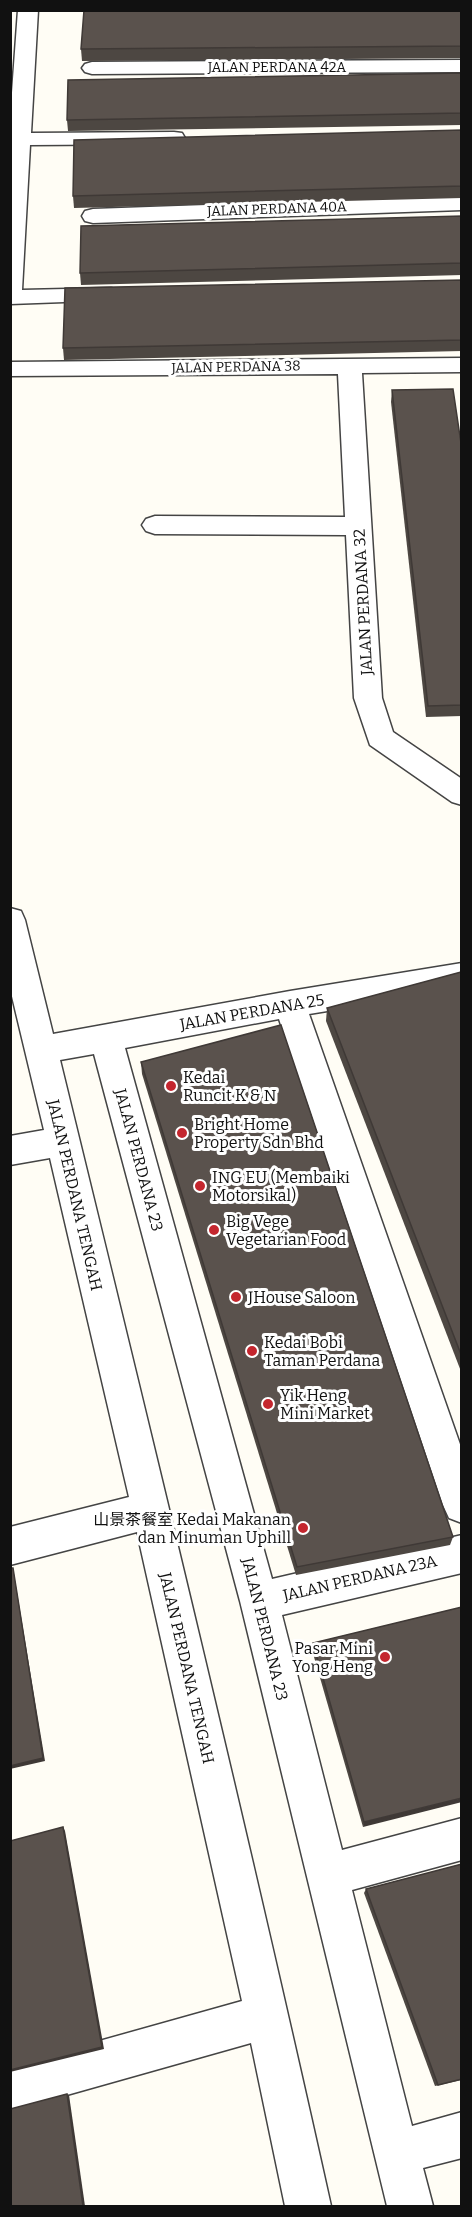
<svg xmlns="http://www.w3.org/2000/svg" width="472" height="2217" font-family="Bitter,'Noto Sans SC',serif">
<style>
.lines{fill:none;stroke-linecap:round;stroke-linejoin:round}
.minor-casing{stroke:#444;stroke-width:3}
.minor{fill:#fff;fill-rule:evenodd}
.wall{fill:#4d4742}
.shaded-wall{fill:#3f3936}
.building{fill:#5a524d;stroke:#3f3936;stroke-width:1.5}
.poi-dot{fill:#c4262e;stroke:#fff;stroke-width:2}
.labels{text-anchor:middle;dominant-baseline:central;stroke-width:6;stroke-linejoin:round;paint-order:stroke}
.far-street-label{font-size:14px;fill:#111;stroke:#fff}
.street-label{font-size:16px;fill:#111;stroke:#fff}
.poi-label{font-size:16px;fill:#111;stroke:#fff;text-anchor:start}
</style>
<rect width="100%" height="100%" fill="#fffdf5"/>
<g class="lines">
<defs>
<g id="minor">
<polygon points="18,10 38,10 31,133 174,132 182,133 185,138 182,143 174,144 30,145 22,290 111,288 119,290 123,295 119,300 10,304 10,120"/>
<polygon points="462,60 462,72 92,74 85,72 82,68 85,64 92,62"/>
<polygon points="462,196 462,210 93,223 85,221 82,216 85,211 93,209"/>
<polygon points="462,358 462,372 362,373 382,698 393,732 462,779 462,805 452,802 370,745 354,698 346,535 155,534 146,531 142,525 146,519 155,516 345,517 338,374 10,376 10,362"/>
<path d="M 10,908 L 21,911 L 25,920 L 53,1034 L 290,991 L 462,963 L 462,989 L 309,1014 L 462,1450 L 462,1523 L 449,1518 L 443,1505 L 279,1019 L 125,1048 L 272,1579 L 462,1535 L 462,1573 L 282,1615 L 342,1850 L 462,1818 L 462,1860 L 352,1890 L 412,2126 L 462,2112 L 462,2158 L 423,2168 L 433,2206 L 387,2206 L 240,1601 L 94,1054 L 60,1060 C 153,1441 246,1823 331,2206 L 285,2206 L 251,2043 L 10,2111 L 10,2066 L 242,2001 L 137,1532 L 10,1565 L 10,1527 L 129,1497 L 50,1158 L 10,1165 L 10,1136 L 44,1130 L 10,988 Z"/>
</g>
</defs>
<use href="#minor" class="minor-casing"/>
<use href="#minor" class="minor"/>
</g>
<g class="wall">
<polygon points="462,16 462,58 82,61 81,49"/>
<polygon points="462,73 462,125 68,131 67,120"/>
<polygon points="462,130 462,198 74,208 73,196"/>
<polygon points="462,216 462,275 81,285 80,273"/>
<polygon points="462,280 462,351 64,360 63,348"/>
<polygon points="392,390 462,450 462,716 426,717 391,402"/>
<polygon points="461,972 462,1374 326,1021 327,1008"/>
<polygon points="141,1062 453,1537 450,1545 296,1575 142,1074"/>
<polygon points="462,1607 363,1827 312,1650 313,1643"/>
<polygon points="462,1864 462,2080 435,2086 364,1893 366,1889"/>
</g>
<g class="shaded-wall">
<polygon points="13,1568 45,1761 10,1769 10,1766"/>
<polygon points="462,1798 462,1802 363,1827 364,1822"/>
<polygon points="63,1827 65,1831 104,2049 10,2072"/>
<polygon points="67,2094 69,2095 85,2206 83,2206"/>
</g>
<g class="building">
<polygon points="84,10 461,10 462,16 462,46 81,49"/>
<polygon points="462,73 462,113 67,120 68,80"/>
<polygon points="462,130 462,186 73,196 74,140"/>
<polygon points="462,216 462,263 80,273 81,226"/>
<polygon points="462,280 462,340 63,348 65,288"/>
<polygon points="453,389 462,450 462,705 428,706 392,390"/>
<polygon points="461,972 462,972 462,1357 327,1008"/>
<polygon points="281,1025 453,1537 297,1567 141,1062"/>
<polygon points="10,1568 13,1568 43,1758 10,1766"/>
<polygon points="462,1607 462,1798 364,1822 313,1643"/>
<polygon points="63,1827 102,2047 10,2070 10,1841"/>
<polygon points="462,1864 462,2079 438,2085 366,1889"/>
<polygon points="67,2094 83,2206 10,2206 10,2109"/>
</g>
<g class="poi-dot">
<circle cx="171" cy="1086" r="6"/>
<circle cx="182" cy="1133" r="6"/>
<circle cx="200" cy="1186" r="6"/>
<circle cx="214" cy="1230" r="6"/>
<circle cx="236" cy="1297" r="6"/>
<circle cx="252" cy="1351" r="6"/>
<circle cx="268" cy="1404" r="6"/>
<circle cx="303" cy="1528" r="6"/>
<circle cx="385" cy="1657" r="6"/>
</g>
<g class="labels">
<g class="far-street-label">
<text x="277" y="67">JALAN PERDANA 42A</text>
<text transform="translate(277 209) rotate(-2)">JALAN PERDANA 40A</text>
<text transform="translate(236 367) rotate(-1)">JALAN PERDANA 38</text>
</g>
<g class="street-label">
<text transform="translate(363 602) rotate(-93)">JALAN PERDANA 32</text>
<text transform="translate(252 1012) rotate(-10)">JALAN PERDANA 25</text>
<text transform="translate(139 1160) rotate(75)">JALAN PERDANA 23</text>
<text transform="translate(75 1195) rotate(77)">JALAN PERDANA TENGAH</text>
<text transform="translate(360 1578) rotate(-13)">JALAN PERDANA 23A</text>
<text transform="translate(265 1629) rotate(76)">JALAN PERDANA 23</text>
<text transform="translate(187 1668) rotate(77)">JALAN PERDANA TENGAH</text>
</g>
<g class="poi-label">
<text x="183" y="1077">Kedai<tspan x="183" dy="18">Runcit K &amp; N</tspan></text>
<text x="194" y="1124">Bright Home<tspan x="194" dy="18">Property Sdn Bhd</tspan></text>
<text x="212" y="1177">ING EU (Membaiki<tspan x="212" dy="18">Motorsikal)</tspan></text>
<text x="226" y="1221">Big Vege<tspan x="226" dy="18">Vegetarian Food</tspan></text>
<text x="248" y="1297">JHouse Saloon</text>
<text x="264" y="1342">Kedai Bobi<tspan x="264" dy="18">Taman Perdana</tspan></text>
<text x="280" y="1395">Yik Heng<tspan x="280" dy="18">Mini Market</tspan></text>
<text x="291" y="1519" text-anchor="end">山景茶餐室 Kedai Makanan<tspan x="291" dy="18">dan Minuman Uphill</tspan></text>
<text x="373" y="1648" text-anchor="end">Pasar Mini<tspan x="373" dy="18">Yong Heng</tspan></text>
</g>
</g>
<rect width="472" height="2217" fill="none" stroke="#111111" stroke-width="24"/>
</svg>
